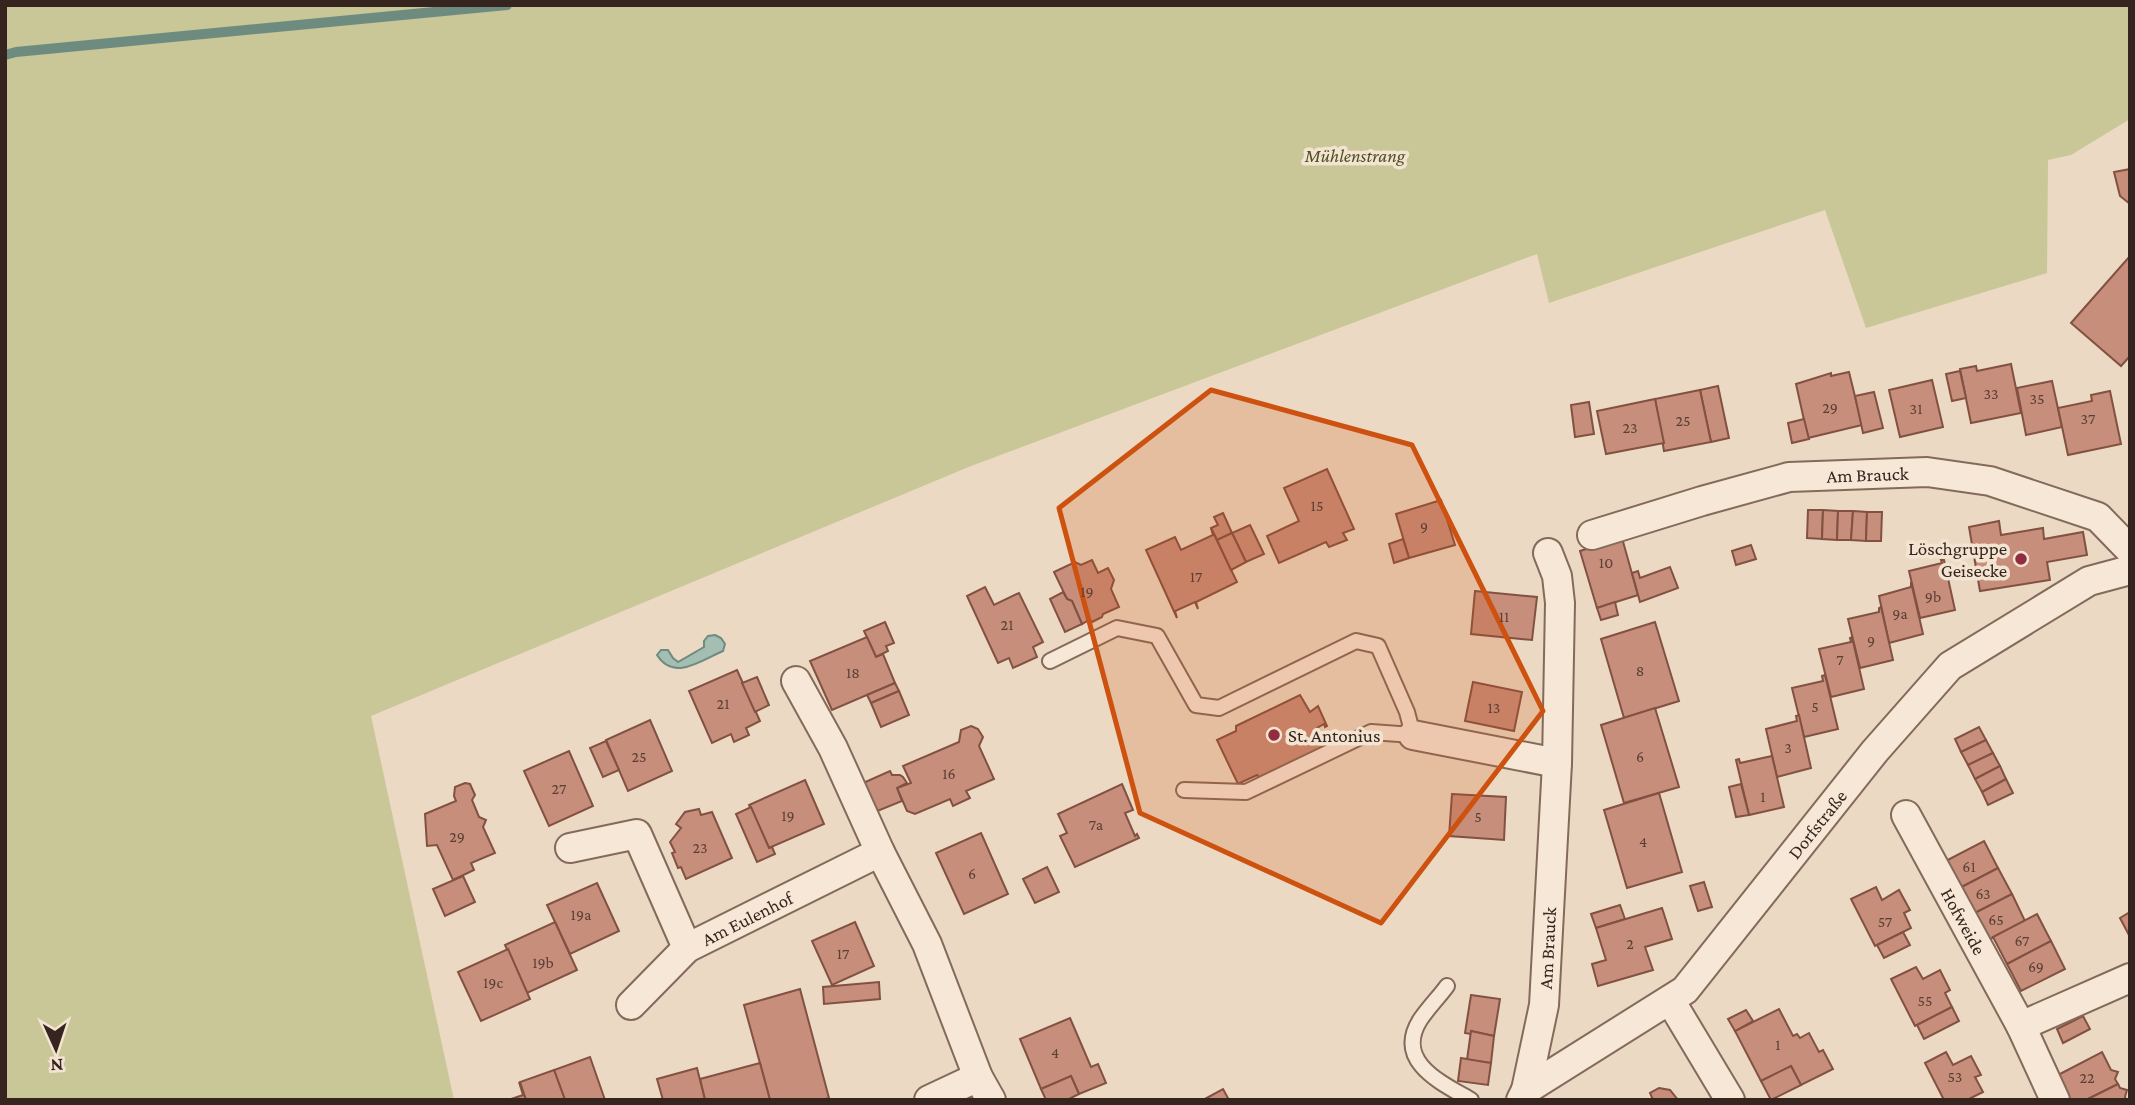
<svg xmlns="http://www.w3.org/2000/svg" width="2135" height="1105" font-family="'Crimson Pro',serif">
<style>
.green{fill:#c9c698}
.water{fill:#a5beb3;stroke:#6d8c7f;stroke-width:2}
.lines{fill:none;stroke-linecap:round;stroke-linejoin:round}
.stream{stroke:#6d8c7f;stroke-width:10}
.building{fill:#c78e7b;stroke:#825142;stroke-width:2}
.service-casing{stroke:#846a5b;stroke-width:18}
.minor-casing{stroke:#846a5b;stroke-width:32}
.service{stroke:#f7e7d6;stroke-width:14}
.minor{stroke:#f7e7d6;stroke-width:28}
.marked{fill:#cd510f;fill-opacity:0.2;stroke:#cd510f;stroke-width:5;stroke-linejoin:round}
.poi-dot{fill:#902e3f;stroke:#f3e4d2;stroke-width:2.5}
.labels{text-anchor:middle;dominant-baseline:central;stroke-width:7;stroke-linejoin:round;paint-order:stroke}
.number-label{font-size:16px;fill:#5a3f35}
.park-label{font-size:19px;font-style:italic;fill:#4d5026;stroke:#f3e4d2}
.street-label{font-size:19px;fill:#35251e;stroke:#f3e4d2}
.poi-label{font-size:19px;fill:#35251e;stroke:#f3e4d2;text-anchor:end}
</style>
<rect width="100%" height="100%" fill="#ebd9c3"/>
<polygon class="green" points="5,5 2130,5 2130,119 2071,155 2048,160 2047,273 1866,328 1825,210 1549,303 1537,254 971,466 371,716 454,1100 5,1100"/>
<path class="water" d="M 715,635 L 721,638 L 725,644 L 723,651 C 702,660 674,682 657,655 L 661,650 L 668,650 L 673,658 L 678,662 L 704,647 L 704,641 L 708,636 Z"/>
<g class="lines">
<polyline class="stream" points="5,55 16,52 507,5"/>
</g>
<g class="building">
<polygon points="2130,169 2130,204 2120,196 2114,172"/>
<polygon points="2130,256 2130,356 2121,366 2071,323"/>
<polygon points="2011,364 2021,413 1971,423 1960,369 1976,366 1977,371"/>
<polygon points="1960,371 1966,398 1952,401 1946,374"/>
<polygon points="1849,372 1862,425 1808,438 1796,384 1831,373 1831,376"/>
<polygon points="1932,380 1943,427 1900,437 1889,390"/>
<polygon points="2052,381 2062,427 2026,435 2017,388"/>
<polygon points="1718,386 1729,438 1711,442 1700,390"/>
<polygon points="1700,390 1711,442 1664,451 1655,399"/>
<polygon points="2110,391 2121,444 2068,455 2058,408 2092,401 2091,395"/>
<polygon points="1874,392 1883,428 1863,433 1855,396"/>
<polygon points="1655,399 1664,443 1606,454 1597,411"/>
<polygon points="1589,402 1594,434 1575,437 1571,405"/>
<polygon points="1804,419 1809,439 1792,443 1788,423"/>
<polygon points="1327,469 1354,529 1343,533 1347,540 1329,547 1326,542 1279,563 1267,536 1299,521 1284,488"/>
<polygon points="1441,500 1455,545 1409,558 1396,514"/>
<polygon points="1808,510 1823,510 1822,539 1807,538"/>
<polygon points="1823,510 1838,511 1837,540 1822,539"/>
<polygon points="1838,511 1853,511 1851,540 1837,540"/>
<polygon points="1853,511 1867,512 1866,541 1851,540"/>
<polygon points="1867,512 1882,512 1881,541 1866,541"/>
<polygon points="1223,513 1232,533 1217,540 1211,528 1218,525 1214,517"/>
<polygon points="1999,521 2001,535 2043,528 2044,539 2083,532 2087,555 2047,562 2050,580 1980,591 1969,527"/>
<polygon points="1250,525 1264,554 1246,562 1232,533"/>
<polygon points="1211,528 1237,582 1196,602 1198,609 1195,602 1175,611 1177,618 1146,550 1175,537 1181,550 1213,535"/>
<polygon points="1232,533 1246,562 1231,570 1217,540"/>
<polygon points="1622,538 1638,595 1597,608 1580,551"/>
<polygon points="1403,539 1409,558 1394,563 1389,544"/>
<polygon points="1751,545 1756,559 1736,565 1732,551"/>
<polygon points="1092,560 1098,573 1108,568 1114,580 1111,589 1119,607 1103,614 1102,617 1092,622 1089,620 1082,624 1072,601 1067,599 1054,572 1075,562 1081,565"/>
<polygon points="1941,560 1944,560 1955,610 1920,618 1909,571 1942,563"/>
<polygon points="1670,567 1678,588 1640,602 1632,573 1638,571 1640,578"/>
<polygon points="1911,582 1923,634 1889,643 1879,596 1911,587"/>
<polygon points="985,587 994,605 1019,593 1043,642 1033,647 1037,657 1013,668 1009,658 998,663 967,596"/>
<polygon points="1475,591 1537,597 1532,640 1471,634"/>
<polygon points="1063,592 1067,599 1072,601 1082,624 1065,632 1050,599"/>
<polygon points="1615,602 1618,615 1601,620 1597,608"/>
<polygon points="1881,607 1893,660 1860,668 1848,619 1879,612 1879,608"/>
<polygon points="885,622 894,643 886,646 888,651 876,657 864,631"/>
<polygon points="1655,622 1679,701 1624,718 1601,639"/>
<polygon points="867,637 876,657 883,654 895,683 832,710 810,661"/>
<polygon points="1852,637 1864,689 1831,697 1819,649 1851,642 1850,638"/>
<polygon points="737,670 760,721 746,728 749,735 734,742 731,734 712,743 689,691"/>
<polygon points="1825,675 1838,729 1804,737 1792,688 1823,681 1822,676"/>
<polygon points="757,677 769,705 755,712 742,683"/>
<polygon points="1473,682 1522,692 1514,731 1465,721"/>
<polygon points="895,683 899,691 871,703 867,695"/>
<polygon points="899,691 909,715 881,727 871,703"/>
<polygon points="1300,695 1310,712 1318,706 1327,726 1325,727 1324,724 1317,728 1325,747 1260,778 1257,775 1238,784 1217,740 1236,731 1236,726"/>
<polygon points="1655,708 1679,787 1624,803 1601,725"/>
<polygon points="1799,715 1811,768 1777,777 1766,729 1797,721 1796,716"/>
<polygon points="650,720 672,771 628,791 606,740"/>
<polygon points="971,726 978,729 983,737 979,746 994,779 966,791 970,798 953,806 950,799 915,814 907,811 897,788 911,783 903,766 959,742 961,730"/>
<polygon points="1979,727 1986,740 1961,752 1955,739"/>
<polygon points="1986,740 1993,753 1968,765 1961,752"/>
<polygon points="606,741 619,770 603,777 590,748"/>
<polygon points="569,751 593,806 549,826 524,771"/>
<polygon points="1993,753 2000,766 1975,779 1968,765"/>
<polygon points="1772,756 1784,807 1749,815 1736,760 1739,759 1740,763"/>
<polygon points="2000,766 2006,779 1982,792 1975,779"/>
<polygon points="890,771 892,775 900,775 903,777 907,783 897,788 902,801 875,812 863,783"/>
<polygon points="2006,779 2013,793 1988,805 1982,792"/>
<polygon points="805,780 824,824 769,848 749,805"/>
<polygon points="465,783 470,784 475,795 472,800 479,817 486,820 483,827 495,853 471,863 474,870 453,880 437,845 427,846 425,814 456,801 454,796 455,787"/>
<polygon points="1122,784 1133,810 1125,813 1135,836 1137,834 1139,838 1075,867 1060,836 1067,833 1058,814"/>
<polygon points="1741,784 1749,815 1736,817 1729,787"/>
<polygon points="1659,793 1682,872 1627,888 1604,810"/>
<polygon points="1452,794 1506,797 1504,840 1449,836"/>
<polygon points="751,807 769,848 772,847 775,854 757,862 736,814"/>
<polygon points="699,809 701,815 712,812 732,858 686,879 681,867 678,868 672,853 675,852 670,842 681,828 676,824 685,812"/>
<polygon points="981,833 1008,894 964,914 936,853"/>
<polygon points="1984,841 1998,868 1954,891 1940,864"/>
<polygon points="1047,867 1059,892 1035,903 1023,879"/>
<polygon points="1998,868 2012,894 1967,917 1954,891"/>
<polygon points="463,876 475,902 445,916 433,889"/>
<polygon points="1704,882 1712,907 1698,911 1690,886"/>
<polygon points="597,883 619,931 570,954 547,905"/>
<polygon points="1876,887 1882,900 1899,890 1910,910 1904,913 1911,928 1875,946 1851,899"/>
<polygon points="2012,894 2025,921 1981,944 1967,917"/>
<polygon points="1620,905 1625,919 1596,928 1591,914"/>
<polygon points="1662,908 1672,939 1645,947 1653,970 1598,986 1592,964 1606,960 1596,928"/>
<polygon points="2130,912 2130,937 2120,918"/>
<polygon points="2037,914 2051,941 2007,964 1993,937"/>
<polygon points="555,922 577,970 527,993 505,945"/>
<polygon points="855,922 874,966 832,985 812,941"/>
<polygon points="1903,932 1910,945 1884,958 1877,945"/>
<polygon points="2051,941 2065,969 2021,991 2007,964"/>
<polygon points="508,949 530,999 481,1021 458,972"/>
<polygon points="1916,967 1923,979 1940,970 1950,990 1945,993 1952,1007 1915,1026 1891,979"/>
<polygon points="879,982 880,999 824,1004 823,987"/>
<polygon points="800,989 829,1098 822,1100 770,1100 744,1005"/>
<polygon points="1471,995 1500,999 1494,1036 1471,1031 1471,1034 1465,1033"/>
<polygon points="1952,1007 1959,1021 1924,1039 1917,1025"/>
<polygon points="1779,1009 1793,1036 1797,1034 1800,1038 1809,1033 1819,1052 1823,1050 1833,1069 1801,1085 1791,1066 1761,1081 1735,1031"/>
<polygon points="1746,1010 1753,1021 1735,1031 1728,1019"/>
<polygon points="2083,1016 2090,1029 2063,1043 2057,1029"/>
<polygon points="1070,1018 1091,1067 1098,1064 1106,1083 1079,1094 1071,1076 1041,1089 1020,1039"/>
<polygon points="1471,1031 1494,1036 1491,1063 1467,1060"/>
<polygon points="1946,1052 1953,1065 1971,1056 1981,1075 1975,1077 1983,1092 1967,1100 1944,1100 1925,1063"/>
<polygon points="2102,1052 2111,1070 2118,1072 2115,1079 2118,1084 2086,1100 2067,1100 2068,1096 2058,1075"/>
<polygon points="590,1057 605,1100 565,1100 554,1070"/>
<polygon points="1461,1058 1491,1063 1488,1085 1458,1081"/>
<polygon points="760,1063 770,1100 705,1100 700,1079"/>
<polygon points="1791,1066 1801,1085 1771,1100 1761,1081"/>
<polygon points="697,1068 705,1100 663,1100 657,1079"/>
<polygon points="554,1070 565,1100 526,1100 520,1082"/>
<polygon points="1071,1076 1079,1094 1067,1100 1046,1100 1041,1089"/>
<polygon points="519,1082 526,1100 508,1100 523,1095"/>
<polygon points="2118,1084 2120,1088 2127,1090 2125,1097 2126,1100 2086,1100"/>
<polygon points="1659,1088 1670,1090 1678,1100 1653,1100 1650,1093"/>
<polygon points="1223,1089 1229,1100 1203,1100"/>
</g>
<g class="lines">
<defs>
<g id="service">
<polyline points="1050,661 1117,628 1157,636 1196,705 1219,708 1356,641 1378,646 1407,712 1413,735 1371,732 1246,792 1184,790"/>
<path d="M 1447,986 C 1439,997 1428,1008 1420,1020 C 1394,1062 1442,1083 1471,1100"/>
</g>
<g id="minor">
<path id="s1" d="M 1592,535 L 1702,501 L 1789,477 L 1927,472 L 1990,481 L 2098,517 L 2130,550"/>
<polyline points="796,681 833,748 880,852 927,944 978,1077 991,1100"/>
<polyline points="1413,735 1557,763"/>
<path id="s2" d="M 1906,815 L 2021,1026"/>
<polyline points="570,848 637,834 687,948"/>
<polyline points="1670,1000 1730,1100"/>
<path id="s3" d="M 631,1005 L 687,948 L 880,852"/>
<path id="s4" d="M 1526,1090 L 1544,1005 L 1557,763 L 1560,603 L 1557,576 L 1548,553"/>
<polyline points="929,1100 978,1077"/>
<path id="s5" d="M 1521,1100 L 1526,1090 L 1685,990 L 1875,751 L 1950,666 L 2089,581 L 2130,570"/>
<polyline points="2055,1100 2021,1026 2130,978"/>
</g>
</defs>
<use href="#service" class="service-casing"/>
<use href="#minor" class="minor-casing"/>
<use href="#service" class="service"/>
<use href="#minor" class="minor"/>
</g>
<path class="marked" d="M 1211,390 L 1412,445 L 1543,711 L 1381,923 L 1140,813 L 1059,508 Z"/>
<g class="poi-dot">
<circle cx="2021" cy="559" r="7"/>
<circle cx="1274" cy="735" r="7"/>
</g>
<g class="labels">
<g class="number-label">
<text x="1991" y="393">33</text>
<text x="2037" y="398">35</text>
<text x="1830" y="407">29</text>
<text x="1916" y="408">31</text>
<text x="2088" y="418">37</text>
<text x="1683" y="420">25</text>
<text x="1630" y="427">23</text>
<text x="1317" y="505">15</text>
<text x="1424" y="526">9</text>
<text x="1606" y="562">10</text>
<text x="1196" y="576">17</text>
<text x="1087" y="591">19</text>
<text x="1933" y="596">9b</text>
<text x="1900" y="613">9a</text>
<text x="1504" y="616">11</text>
<text x="1007" y="624">21</text>
<text x="1871" y="640">9</text>
<text x="1840" y="659">7</text>
<text x="1640" y="670">8</text>
<text x="853" y="672">18</text>
<text x="723" y="703">21</text>
<text x="1815" y="706">5</text>
<text x="1494" y="707">13</text>
<text x="1788" y="747">3</text>
<text x="639" y="756">25</text>
<text x="1640" y="756">6</text>
<text x="949" y="773">16</text>
<text x="559" y="788">27</text>
<text x="1763" y="796">1</text>
<text x="788" y="815">19</text>
<text x="1478" y="816">5</text>
<text x="1096" y="824">7a</text>
<text x="457" y="836">29</text>
<text x="1643" y="841">4</text>
<text x="700" y="847">23</text>
<text x="1969" y="866">61</text>
<text x="972" y="873">6</text>
<text x="1983" y="893">63</text>
<text x="581" y="914">19a</text>
<text x="1996" y="919">65</text>
<text x="1885" y="921">57</text>
<text x="2022" y="940">67</text>
<text x="1630" y="943">2</text>
<text x="843" y="953">17</text>
<text x="543" y="962">19b</text>
<text x="2036" y="966">69</text>
<text x="493" y="982">19c</text>
<text x="1925" y="1000">55</text>
<text x="1778" y="1044">1</text>
<text x="1055" y="1052">4</text>
<text x="1955" y="1076">53</text>
<text x="2087" y="1077">22</text>
</g>
<g class="park-label">
<text x="1355" y="155">Mühlenstrang</text>
</g>
<g class="street-label">
<text stroke="none"><textPath href="#s1" startOffset="284">Am Brauck</textPath></text>
<text stroke="none"><textPath href="#s5" startOffset="411">Dorfstraße</textPath></text>
<text stroke="none"><textPath href="#s3" startOffset="147">Am Eulenhof</textPath></text>
<text stroke="none"><textPath href="#s2" startOffset="121">Hofweide</textPath></text>
<text stroke="none"><textPath href="#s4" startOffset="144">Am Brauck</textPath></text>
</g>
<g class="poi-label">
<text x="2007" y="548">Löschgruppe<tspan x="2007" dy="22">Geisecke</tspan></text>
<text x="1288" y="735" text-anchor="start">St. Antonius</text>
</g>
</g>
<rect width="2135" height="1105" fill="none" stroke="#35251e" stroke-width="14"/>
<g transform="translate(56 1049) rotate(177)" stroke="#f3e4d2" stroke-width="5" paint-order="stroke">
<path d="M0-5L12 26L0 18L-12 26Z" fill="#35251e"/>
<text y="-10" font-size="19" font-weight="bold" text-anchor="middle" fill="#35251e">N</text>
</g>
</svg>
